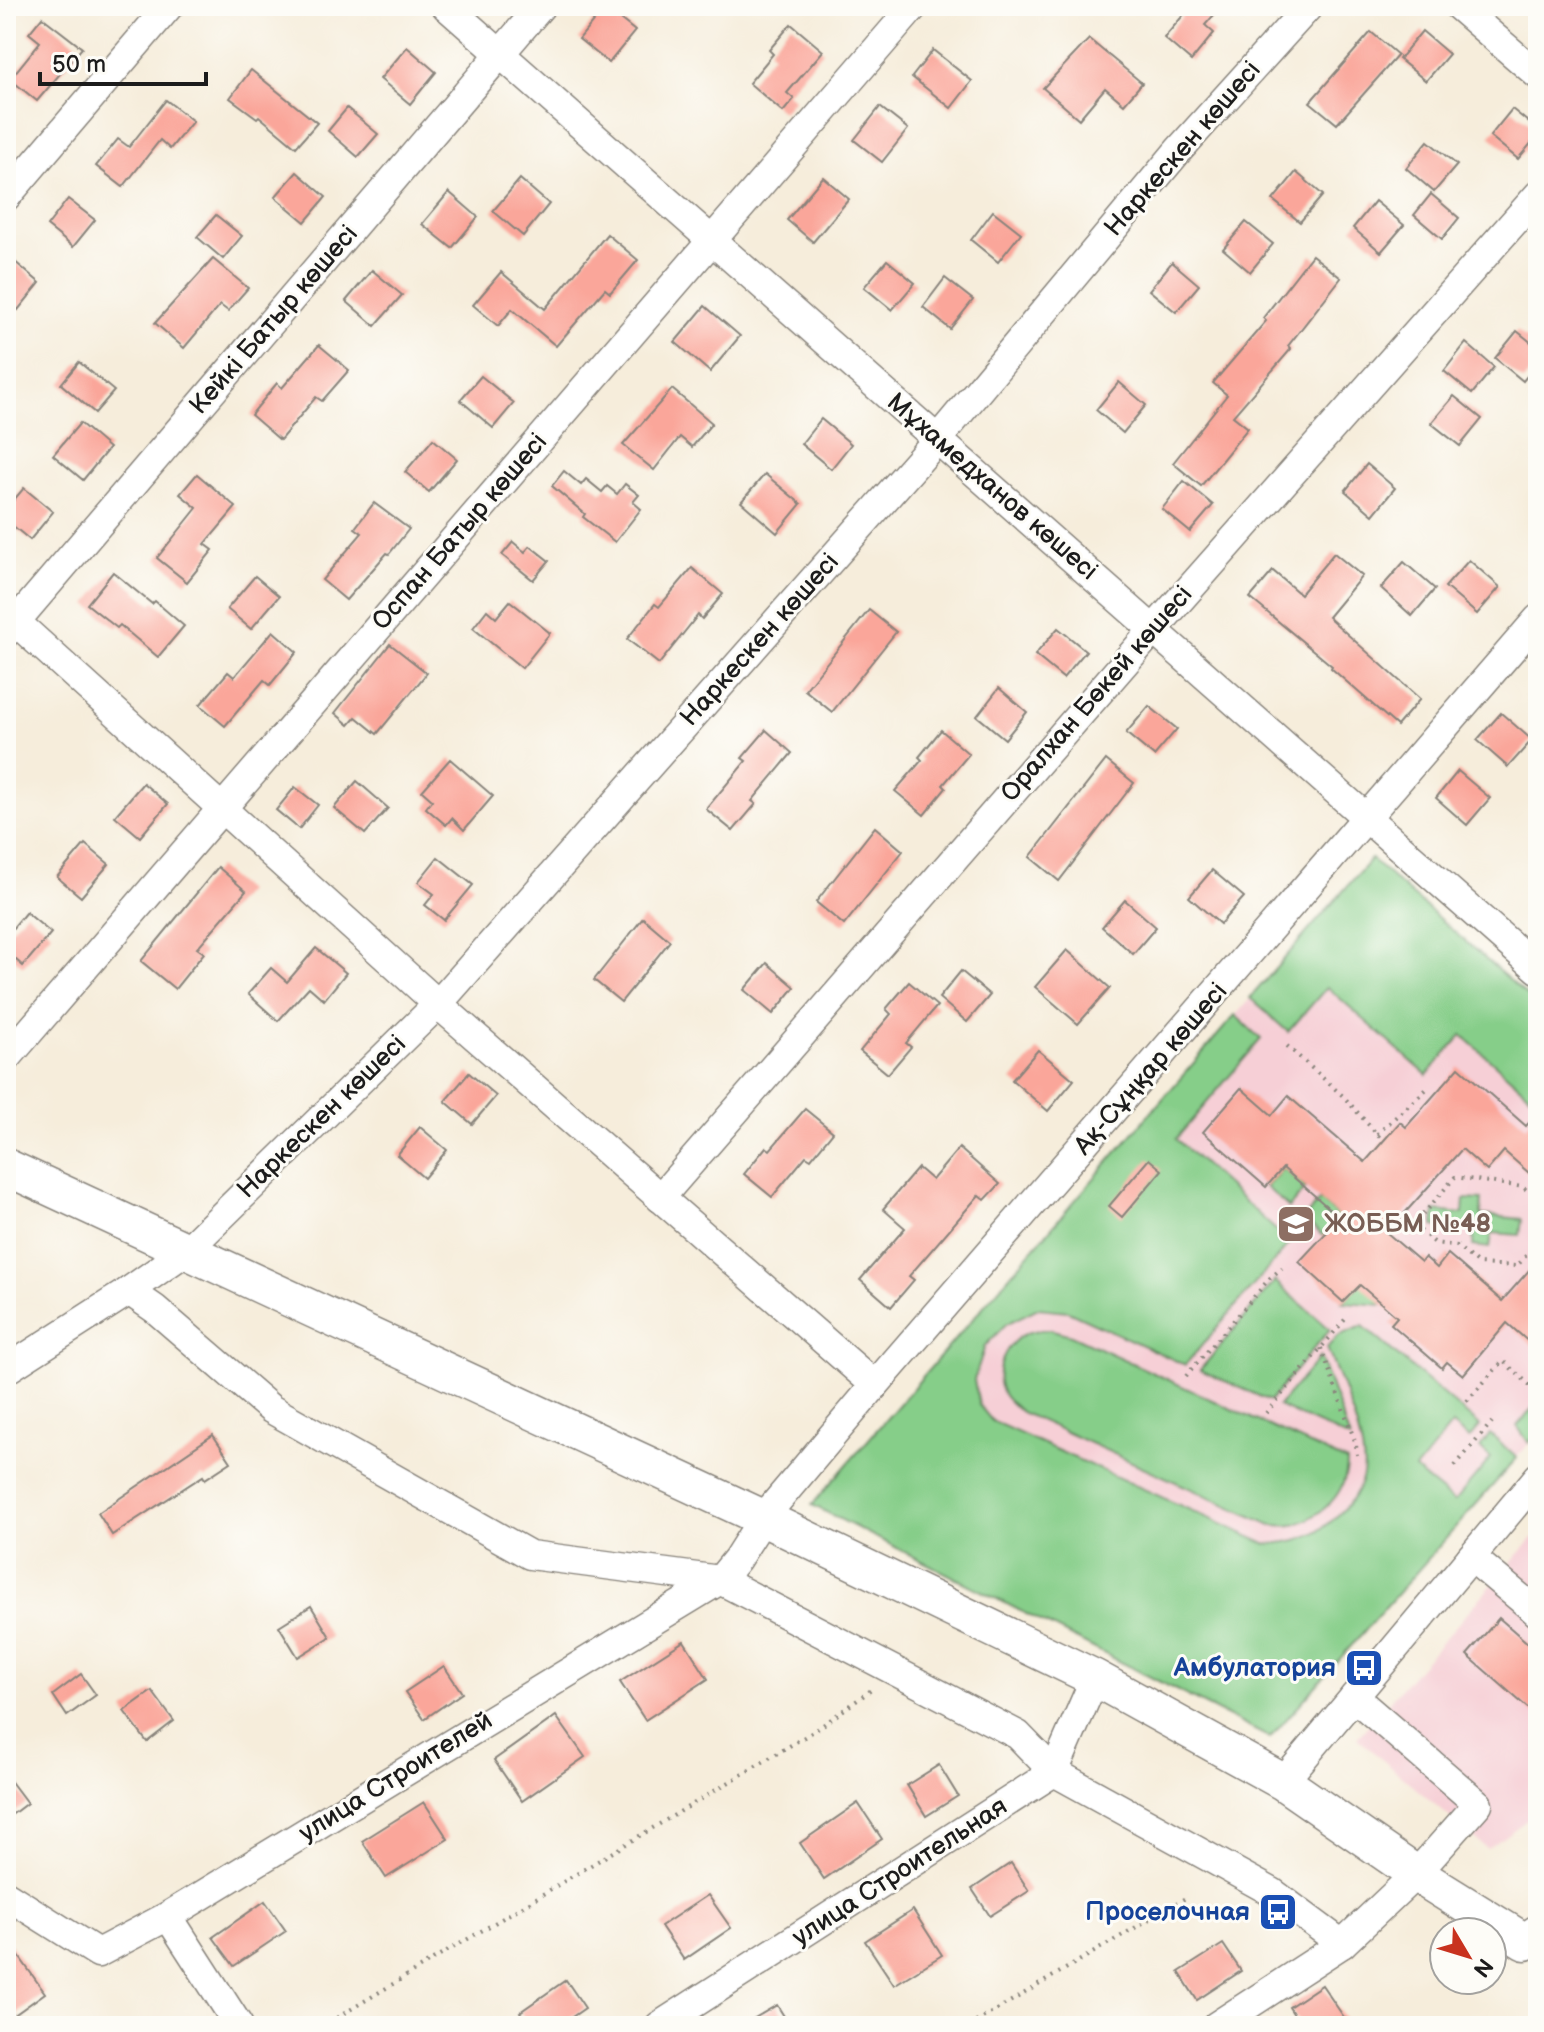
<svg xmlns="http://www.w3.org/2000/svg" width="1544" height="2032" font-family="'Balsamiq Sans',sans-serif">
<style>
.built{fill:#f6cfd6}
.green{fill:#86ce89;stroke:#517552;stroke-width:2}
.building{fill:#faa69a}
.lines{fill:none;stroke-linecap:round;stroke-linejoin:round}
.minor-casing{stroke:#89847c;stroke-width:31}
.major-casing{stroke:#89847c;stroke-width:39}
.path{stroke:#89847c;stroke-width:4;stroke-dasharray:2 6;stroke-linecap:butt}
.minor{stroke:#fff;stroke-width:28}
.major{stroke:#fff;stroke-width:36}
.labels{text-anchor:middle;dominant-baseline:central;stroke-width:6;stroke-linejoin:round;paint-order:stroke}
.street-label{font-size:26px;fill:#1c1c1c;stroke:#fdfcf7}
.education-label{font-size:26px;font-weight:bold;fill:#785e54;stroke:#fdfcf7;text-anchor:start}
.transit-label{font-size:26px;font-weight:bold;fill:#164399;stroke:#fdfcf7;text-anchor:end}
</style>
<rect width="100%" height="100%" fill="#fdfcf7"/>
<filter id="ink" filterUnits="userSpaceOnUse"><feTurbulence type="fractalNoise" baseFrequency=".0125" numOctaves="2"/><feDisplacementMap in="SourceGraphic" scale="16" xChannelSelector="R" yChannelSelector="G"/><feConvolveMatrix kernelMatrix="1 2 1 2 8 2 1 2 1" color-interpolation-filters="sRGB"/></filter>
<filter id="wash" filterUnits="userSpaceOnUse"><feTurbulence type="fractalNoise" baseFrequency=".006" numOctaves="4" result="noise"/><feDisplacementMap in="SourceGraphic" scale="32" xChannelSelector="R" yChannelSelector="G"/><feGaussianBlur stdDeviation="1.8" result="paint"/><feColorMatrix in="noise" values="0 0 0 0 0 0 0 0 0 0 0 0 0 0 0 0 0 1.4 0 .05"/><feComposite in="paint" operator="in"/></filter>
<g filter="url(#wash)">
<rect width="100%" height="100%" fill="#f6eddb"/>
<g class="built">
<polygon points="1371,859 1538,1005 1538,1433 1357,1641 873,1434"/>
<polygon points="1534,1537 1538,1540 1538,1812 1487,1849 1357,1738"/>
</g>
<g class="green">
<polygon points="1371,859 1538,1005 1538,1088 1531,1096 1462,1035 1427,1075 1327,987 1288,1032 1250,998"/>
<path d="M 1235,1015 L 1261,1039 L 1176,1139 L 1290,1243 L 1185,1365 L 1068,1311 L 1038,1308 L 1006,1324 L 985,1346 L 974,1380 L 979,1405 L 992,1421 L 1266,1544 C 1295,1543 1318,1536 1338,1515 C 1349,1505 1358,1493 1362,1479 C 1372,1450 1338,1378 1327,1348 L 1337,1336 L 1363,1326 L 1480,1426 L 1469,1439 L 1452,1425 L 1415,1470 L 1454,1502 L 1491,1458 L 1480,1448 L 1490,1434 L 1517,1458 L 1270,1738 L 812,1505 Z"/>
<polygon points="1283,1168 1306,1188 1289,1208 1266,1187"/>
<polygon points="1464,1199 1482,1200 1481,1215 1522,1219 1520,1235 1492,1233 1490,1248 1473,1246 1474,1230 1434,1226 1435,1211 1463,1214"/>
<polygon points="1320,1200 1340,1218 1323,1236 1303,1219"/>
<polygon points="1384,1257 1383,1305 1343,1302"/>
<polygon points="1275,1281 1330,1329 1270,1401 1200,1370"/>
<path d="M 1049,1329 L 1071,1335 L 1347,1462 C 1347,1493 1324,1514 1297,1524 C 1289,1527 1279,1525 1271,1525 L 1021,1412 C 1015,1407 1007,1401 1003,1394 C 991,1372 1006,1340 1030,1332 C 1036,1330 1043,1330 1049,1329 Z"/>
<polygon points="1320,1357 1350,1439 1278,1406"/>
<polygon points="1538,1402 1538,1433 1529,1443 1517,1426"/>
</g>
<g id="blocks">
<g class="building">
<polygon points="1191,6 1222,6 1205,25 1214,33 1191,61 1164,38"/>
<polygon points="605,7 635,31 609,63 579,39"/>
<polygon points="42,17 82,48 37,101 10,79 40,42 29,33"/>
<polygon points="791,24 823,51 787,93 794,99 783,112 749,83 773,54 769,50"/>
<polygon points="1422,31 1449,54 1426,81 1399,59"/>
<polygon points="1371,32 1398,55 1337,124 1310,102"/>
<polygon points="1089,39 1142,83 1124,104 1105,88 1079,119 1043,88"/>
<polygon points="407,47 436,72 410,104 380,79"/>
<polygon points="933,50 972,81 951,108 912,77"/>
<polygon points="251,70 317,123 296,147 259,116 257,118 230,98"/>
<polygon points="166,100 193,121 170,149 160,140 123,187 96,166 118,139 129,147"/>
<polygon points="880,107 908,129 882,162 854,140"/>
<polygon points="347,108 378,134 358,157 328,131"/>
<polygon points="1512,109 1538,130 1538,135 1518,159 1490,136"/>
<polygon points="1428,141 1457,165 1434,192 1406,168"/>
<polygon points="297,172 326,197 305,222 275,197"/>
<polygon points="1296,172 1323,195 1300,222 1273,200"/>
<polygon points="823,177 849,199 813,242 787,220"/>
<polygon points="520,179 549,204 523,236 493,211"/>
<polygon points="449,192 478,217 452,248 422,224"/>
<polygon points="1431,194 1459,218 1442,239 1414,215"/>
<polygon points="68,199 95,220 73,247 47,226"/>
<polygon points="1375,201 1404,225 1381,252 1353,228"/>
<polygon points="993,211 1021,233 998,262 971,240"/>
<polygon points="216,215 242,236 223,259 197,237"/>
<polygon points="1246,222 1273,244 1250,272 1223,249"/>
<polygon points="607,234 638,260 610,293 605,289 556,346 512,309 498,326 473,305 501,272 545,309"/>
<polygon points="1312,255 1341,278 1288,346 1291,349 1233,416 1248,428 1201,486 1173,463 1227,395 1213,383 1266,321 1263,318"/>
<polygon points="213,259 248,288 228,311 220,305 184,348 155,323"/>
<polygon points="887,260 915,283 892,310 864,287"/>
<polygon points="14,261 40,283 18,310 6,300 6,271"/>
<polygon points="1172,262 1199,285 1176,312 1149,290"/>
<polygon points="372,270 402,295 375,326 346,301"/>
<polygon points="945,278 973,300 950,329 923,307"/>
<polygon points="705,306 740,336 710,372 675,342"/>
<polygon points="1517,331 1538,348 1538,363 1523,381 1495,358"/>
<polygon points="1466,343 1494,367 1472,394 1444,371"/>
<polygon points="319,345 349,370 322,401 316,397 280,440 251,415 277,383 282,388"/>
<polygon points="79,362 114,391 95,413 61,384"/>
<polygon points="481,376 514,403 493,428 460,400"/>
<polygon points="1119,382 1146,405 1123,433 1096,410"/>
<polygon points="672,389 712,423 692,447 680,437 654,470 623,445"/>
<polygon points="1454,396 1482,419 1460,446 1431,423"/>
<polygon points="821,419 851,444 831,469 801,444"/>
<polygon points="80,423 109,448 83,480 53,455"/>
<polygon points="433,439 457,459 429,492 405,472"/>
<polygon points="1367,464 1395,488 1373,515 1345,491"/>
<polygon points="564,471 581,485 586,479 602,492 607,486 617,494 625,484 639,495 633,502 641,509 615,542 583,517 585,514 552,486"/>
<polygon points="197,474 236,507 205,544 213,550 187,582 157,558 197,508 180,494"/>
<polygon points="765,474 801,504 777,533 741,502"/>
<polygon points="1184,481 1213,505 1190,532 1162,509"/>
<polygon points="24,488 53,512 30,540 6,520 6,509"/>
<polygon points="374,503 409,529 389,554 387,553 346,600 322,580 362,533 355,528"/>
<polygon points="513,542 525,552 530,546 549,561 533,580 502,555"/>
<polygon points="1334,553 1362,576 1328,617 1420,699 1397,726 1331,668 1332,666 1250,598 1273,571 1300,594"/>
<polygon points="1469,560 1500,587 1477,614 1445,587"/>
<polygon points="1404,562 1435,589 1412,616 1381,588"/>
<polygon points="692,568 723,594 702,619 698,615 659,664 627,639 655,604 659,607"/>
<polygon points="113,572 152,604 155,601 184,626 158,657 120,625 117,628 87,604"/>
<polygon points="255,576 279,596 251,629 227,609"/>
<polygon points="510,601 550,633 522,668 473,628 487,610 496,618"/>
<polygon points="869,610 896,632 832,712 805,690"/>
<polygon points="1058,628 1086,651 1063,678 1035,655"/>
<polygon points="273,631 297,652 270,685 264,680 225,726 200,705 228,672 234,677"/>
<polygon points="390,644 427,673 377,734 356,717 349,725 335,713"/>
<polygon points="999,688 1027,712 1005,739 977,716"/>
<polygon points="1149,706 1177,729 1154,756 1126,733"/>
<polygon points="1501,713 1532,740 1508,767 1477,740"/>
<polygon points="766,730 792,753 752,801 756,804 733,831 706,809 746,761 742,758"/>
<polygon points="941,730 969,754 943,785 946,788 924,815 895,791 922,760 919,757"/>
<polygon points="450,759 493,796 464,830 452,818 446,825 426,808 432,800 422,791"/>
<polygon points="1106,760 1134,783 1059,881 1030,857"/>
<polygon points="1458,771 1490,798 1467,825 1436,798"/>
<polygon points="357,781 388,808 365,834 334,808"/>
<polygon points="143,783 168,804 140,837 115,816"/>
<polygon points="295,787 318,805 299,829 276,810"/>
<polygon points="875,827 903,851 844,925 816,902"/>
<polygon points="85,844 109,864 81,897 57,877"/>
<polygon points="438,857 473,885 444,920 425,905 434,894 418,882"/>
<polygon points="218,867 246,891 197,948 204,953 175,989 141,961"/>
<polygon points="1212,870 1244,897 1220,924 1189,897"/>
<polygon points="1125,900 1156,927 1133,954 1102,927"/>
<polygon points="26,912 51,933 23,966 6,951 6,936"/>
<polygon points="643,918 670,941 621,1002 594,980"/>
<polygon points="316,948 346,973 324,1000 309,987 278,1021 248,994 271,968 287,982"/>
<polygon points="1067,950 1110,988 1078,1024 1035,987"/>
<polygon points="767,963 795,987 773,1014 744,990"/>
<polygon points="961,971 990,995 967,1022 939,998"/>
<polygon points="909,982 937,1006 906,1043 911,1047 888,1074 860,1051 891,1014 886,1009"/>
<polygon points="1038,1050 1074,1080 1048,1111 1012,1080"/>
<polygon points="1459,1067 1526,1126 1538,1113 1538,1181 1504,1151 1487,1171 1462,1149 1387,1233 1421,1262 1425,1257 1437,1268 1448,1254 1502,1301 1538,1260 1538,1350 1507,1323 1463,1375 1447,1362 1442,1368 1391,1324 1397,1317 1360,1285 1343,1302 1299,1262 1340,1218 1283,1168 1266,1187 1203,1132 1241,1088 1272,1115 1288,1096 1365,1162 1400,1122 1406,1127"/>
<polygon points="469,1073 496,1096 472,1124 445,1101"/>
<polygon points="805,1109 833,1132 811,1159 806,1156 772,1197 744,1174 766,1147 770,1150"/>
<polygon points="420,1127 447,1150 424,1178 397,1155"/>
<polygon points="959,1148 1000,1184 985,1200 979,1195 909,1276 914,1280 891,1307 860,1280 905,1228 883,1209 918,1168 932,1180"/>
<polygon points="1149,1159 1162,1170 1122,1217 1109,1206"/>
<polygon points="213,1435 231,1462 205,1479 203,1476 112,1535 98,1513"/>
<polygon points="311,1606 330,1637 298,1657 279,1626"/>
<polygon points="1499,1618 1538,1652 1538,1717 1467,1655"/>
<polygon points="684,1641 708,1679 645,1720 620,1682"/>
<polygon points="444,1666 462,1693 424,1719 405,1692"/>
<polygon points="81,1674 96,1695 67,1716 53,1695"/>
<polygon points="152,1691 174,1721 147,1742 124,1711"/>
<polygon points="556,1716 585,1757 522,1801 494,1760"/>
<polygon points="939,1765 958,1796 926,1816 907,1785"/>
<polygon points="6,1775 27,1803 6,1819"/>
<polygon points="424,1802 448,1839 386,1878 362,1841"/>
<polygon points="858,1803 882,1839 824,1879 800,1843"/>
<polygon points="1011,1863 1029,1891 990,1916 972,1889"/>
<polygon points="708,1895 731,1928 684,1960 661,1926"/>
<polygon points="265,1901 286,1931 234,1966 213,1937"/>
<polygon points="913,1910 942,1955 894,1985 865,1941"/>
<polygon points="6,1938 45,1993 6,2021"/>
<polygon points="1223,1944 1241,1971 1197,2000 1179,1972"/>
<polygon points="566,1980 585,2008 559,2026 530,2026 520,2012"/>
<polygon points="1322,1985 1350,2026 1301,2026 1289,2007"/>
<polygon points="777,2005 790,2026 741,2026"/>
</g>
</g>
</g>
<g filter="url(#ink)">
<use href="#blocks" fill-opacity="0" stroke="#89847c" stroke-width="2"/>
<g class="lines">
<defs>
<g id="minor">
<polyline points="446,6 1538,969"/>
<polyline points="1458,6 1538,75"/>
<polyline points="6,197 169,6"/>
<polyline points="6,613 438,1004 875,1385"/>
<polyline points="6,633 541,6"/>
<polyline points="6,1059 914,6"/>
<polyline points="660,1198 1154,629 1538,195"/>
<polyline points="129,1291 155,1309 271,1409 530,1555 720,1580 1018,1735 1054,1772 1272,1892 1342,1944"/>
<polyline points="6,1370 129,1291 186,1251 438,1004 937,440 1178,151 1309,6"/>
<polyline points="1471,1557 1538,1613"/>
<polyline points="1283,1782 1538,1477"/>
<polyline points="6,1895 98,1953 168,1916 720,1580 737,1559 763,1518 875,1385 1538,619"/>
<polyline points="168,1916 239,2026"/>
<polyline points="659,2026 1054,1772 1095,1678"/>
<polyline points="1216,2026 1342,1944 1416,1874 1478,1804 1354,1697"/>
</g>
<polyline id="major" points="6,1167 763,1518 1095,1678 1283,1782 1416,1874 1525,1942 1538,1933"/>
</defs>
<use href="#minor" class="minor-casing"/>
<use href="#major" class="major-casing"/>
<g class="path">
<polyline points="1287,1046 1343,1096 1383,1141"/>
<polyline points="1377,1134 1430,1086"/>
<polyline points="1538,1200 1523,1187 1455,1177 1414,1225 1435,1243 1457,1246 1478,1264 1517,1266 1538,1242"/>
<polyline points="1321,1348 1356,1444 1357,1455"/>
<polyline points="1186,1376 1270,1278 1282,1268"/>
<polyline points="1467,1401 1503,1361 1530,1385"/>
<polyline points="1266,1413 1348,1316"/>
<polyline points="1455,1466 1492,1422"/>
<polyline points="323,2026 816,1730 874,1688"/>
<polyline points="969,2026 1187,1897"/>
</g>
<use href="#minor" class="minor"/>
<use href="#major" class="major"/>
</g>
</g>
<defs>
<symbol id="school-square" viewBox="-11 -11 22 22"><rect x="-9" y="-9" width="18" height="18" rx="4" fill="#8d6e63" stroke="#fdfcf7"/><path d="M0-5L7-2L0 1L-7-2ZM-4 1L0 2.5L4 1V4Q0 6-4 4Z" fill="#fff"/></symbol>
<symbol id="bus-square" viewBox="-11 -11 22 22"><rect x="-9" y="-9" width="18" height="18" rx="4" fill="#1a4fb4" stroke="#fdfcf7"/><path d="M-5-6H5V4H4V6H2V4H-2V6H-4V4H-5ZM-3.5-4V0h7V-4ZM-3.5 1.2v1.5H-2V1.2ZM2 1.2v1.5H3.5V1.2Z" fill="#fff"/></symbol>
</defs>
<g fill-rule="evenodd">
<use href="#school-square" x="1274" y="1202" width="44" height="44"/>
<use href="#bus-square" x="1342" y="1646" width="44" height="44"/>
<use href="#bus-square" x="1256" y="1890" width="44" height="44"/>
</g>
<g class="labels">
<g class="street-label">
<text transform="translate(1183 149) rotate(-49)">Наркескен көшесі</text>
<text transform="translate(274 320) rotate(-49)">Кейкі Батыр көшесі</text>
<text transform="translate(992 487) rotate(41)">Мұхамедханов көшесі</text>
<text transform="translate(460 532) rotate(-49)">Оспан Батыр көшесі</text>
<text transform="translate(760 640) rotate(-48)">Наркескен көшесі</text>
<text transform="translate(1097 694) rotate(-49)">Оралхан Бөкей көшесі</text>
<text transform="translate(1151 1069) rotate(-49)">Ақ-Сұңқар көшесі</text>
<text transform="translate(322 1117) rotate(-44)">Наркескен көшесі</text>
<text transform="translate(396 1777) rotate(-32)">улица Строителей</text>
<text transform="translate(900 1872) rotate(-33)">улица Строительная</text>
</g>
<g class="education-label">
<text x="1324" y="1224">ЖОББМ №48</text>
</g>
<g class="transit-label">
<text x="1336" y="1668">Амбулатория</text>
<text x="1250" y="1912">Проселочная</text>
</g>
</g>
<rect width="1544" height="2032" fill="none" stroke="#fdfcf7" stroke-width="32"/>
<g transform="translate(1468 1956) rotate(128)"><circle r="38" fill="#fdfcf7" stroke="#a3a29f" stroke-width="2"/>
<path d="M0-6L14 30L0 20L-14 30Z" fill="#c8321e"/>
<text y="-12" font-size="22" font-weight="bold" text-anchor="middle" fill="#1c1c1c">N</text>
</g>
<path d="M40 72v12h166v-12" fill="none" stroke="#1c1c1c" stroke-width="4"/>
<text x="52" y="72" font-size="24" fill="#1c1c1c" stroke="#fdfcf7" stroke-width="6" paint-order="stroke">50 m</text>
</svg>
